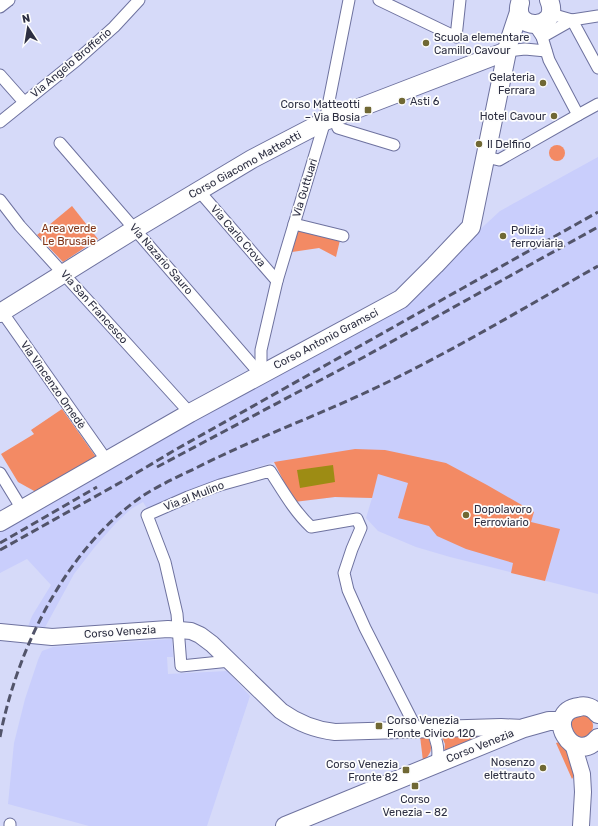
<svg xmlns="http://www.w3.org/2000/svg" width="598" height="826" font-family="Rubik,sans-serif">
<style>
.built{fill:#c9cefc}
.green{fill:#f38a64}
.water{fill:#9d8c14}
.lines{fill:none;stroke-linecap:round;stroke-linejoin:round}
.street-casing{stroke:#6e729f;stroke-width:13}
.secondary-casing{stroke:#6e729f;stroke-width:18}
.primary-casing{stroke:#6e729f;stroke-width:20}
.street{stroke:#fff;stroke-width:11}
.secondary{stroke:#fff;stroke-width:16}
.primary{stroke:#fff;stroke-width:18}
.rail{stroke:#52546a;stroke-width:3;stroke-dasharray:8 4;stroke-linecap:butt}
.poi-dot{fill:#706834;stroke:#fdfdfd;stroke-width:1.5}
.labels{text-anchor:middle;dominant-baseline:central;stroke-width:3.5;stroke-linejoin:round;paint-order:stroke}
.poi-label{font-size:11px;fill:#2d2f42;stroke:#fdfdfd;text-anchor:start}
.street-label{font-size:11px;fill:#2d2f42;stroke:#fdfdfd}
.park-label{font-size:11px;fill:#813518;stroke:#fdfdfd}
</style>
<rect width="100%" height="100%" fill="#d6daf9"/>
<g class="built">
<polygon points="598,157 598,594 450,557 416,547 378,531 366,518 372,498 335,497 294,502 274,462 208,483 148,510 143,502 131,509 116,523 94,548 74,574 43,631 27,629 32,616 51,585 27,559 0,573 0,532 150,445 396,307 500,211"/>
<polygon points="172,639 173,657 167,657 168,674 227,671 250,696 207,826 89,826 8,804 14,743 25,699 38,660 42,651 53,647"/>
</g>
<g class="green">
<circle cx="557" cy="153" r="8"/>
<polygon points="72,206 98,239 63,262 37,235"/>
<polygon points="298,230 340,240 336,257 319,248 292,252"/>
<polygon points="62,409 96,457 36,492 18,482 1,454 34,434 31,430"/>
<polygon points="355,449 385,450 446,463 487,485 534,512 531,522 560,529 545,581 511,573 513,563 466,549 437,536 429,526 398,518 408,483 378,474 372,498 335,497 294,502 274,462"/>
<circle cx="582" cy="726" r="11"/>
<polygon points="480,734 482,736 444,754 445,744 441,735"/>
<path d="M 420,736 L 429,739 C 433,749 431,754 423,761 Z"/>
<path d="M 559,742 C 572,749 573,763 574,776 L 572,779 L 556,743 Z"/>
</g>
<polygon class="water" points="333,465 335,482 300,488 297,470"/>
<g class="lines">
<defs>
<g id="street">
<polyline points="379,0 456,37 460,0"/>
<polyline points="0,7 9,0"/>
<polyline points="551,14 572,20 598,68"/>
<polyline points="534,25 542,37 549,60 578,115 598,104"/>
<polyline points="542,37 572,20 598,16"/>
<polyline points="507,51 525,49 546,51"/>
<polyline points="0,75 24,102"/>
<polyline points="334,118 338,128 394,145"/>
<polyline points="0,122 77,60 114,27 139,0"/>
<polyline points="60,143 261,375"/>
<polyline points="486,157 499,160 578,115"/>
<polyline points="199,191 277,281"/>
<polyline points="0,200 20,226 190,413"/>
<polyline points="294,224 343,236"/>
<polyline points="0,309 107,461"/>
<polyline points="261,375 261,350 277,281 325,121 349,0"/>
<polyline points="0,473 22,509"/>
<path d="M 230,661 L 181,666 L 177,614 L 165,562 L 147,515 L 188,497 L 220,485 L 270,471 C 283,491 294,511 311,527 L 357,519 L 361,528 L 352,549 L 344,573 L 348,590 L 365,628 L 417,730"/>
<path d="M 431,729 C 438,741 439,751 437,764"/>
<polyline points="10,824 10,826"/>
</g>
<g id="secondary">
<path d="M 0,632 L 52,637 L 168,629 L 191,631 L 200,635 L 212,644 L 281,711 C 298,723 315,730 335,732 L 501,727 L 524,728"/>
<polyline points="573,744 582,774 583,792 581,826"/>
</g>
<g id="primary">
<path d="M 520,3 C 511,32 562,31 549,0"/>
<polyline points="0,313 135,229 252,159 325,121 507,51"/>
<polyline points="0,522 190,413 401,299 435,265 471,227 509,42 519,12"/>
<path d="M 598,714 C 593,708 586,705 579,707 C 542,712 573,768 598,738"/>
<polyline points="285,826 524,728 549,721 562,721"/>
</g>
</defs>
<use href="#street" class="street-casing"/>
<use href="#secondary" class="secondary-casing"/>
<use href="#primary" class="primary-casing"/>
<use href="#street" class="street"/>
<use href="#secondary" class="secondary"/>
<use href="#primary" class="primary"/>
<g class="rail">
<polyline points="157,467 364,357 598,227"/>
<polyline points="0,543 97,487"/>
<polyline points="0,550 123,481 175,450 598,212"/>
<path d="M 0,737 C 17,648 67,547 144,495 C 160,485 177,477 194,469 C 251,440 311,418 369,391 C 448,354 522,309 598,266"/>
</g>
</g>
<g class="poi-dot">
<circle cx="426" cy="43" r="4"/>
<circle cx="543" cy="83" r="4"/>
<circle cx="402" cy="101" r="4"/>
<rect x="364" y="106" width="8" height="8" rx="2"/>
<circle cx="554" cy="116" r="4"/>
<circle cx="479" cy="144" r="4"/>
<circle cx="503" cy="236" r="4"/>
<circle cx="466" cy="515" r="4"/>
<rect x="375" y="722" width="8" height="8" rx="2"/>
<circle cx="543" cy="768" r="4"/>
<rect x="402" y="766" width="8" height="8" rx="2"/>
<rect x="411" y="782" width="8" height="8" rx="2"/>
</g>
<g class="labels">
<g class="poi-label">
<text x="434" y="37">Scuola elementare<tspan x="434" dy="13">Camillo Cavour</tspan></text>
<text x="535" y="77" text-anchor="end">Gelateria<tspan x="535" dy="13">Ferrara</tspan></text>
<text x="410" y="101">Asti 6</text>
<text x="360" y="104" text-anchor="end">Corso Matteotti<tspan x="360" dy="13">– Via Bosia</tspan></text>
<text x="546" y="116" text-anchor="end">Hotel Cavour</text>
<text x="487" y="144">Il Delfino</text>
<text x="511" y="230">Polizia<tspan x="511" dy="13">ferroviaria</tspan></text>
<text x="474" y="509">Dopolavoro<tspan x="474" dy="13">Ferroviario</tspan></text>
<text x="387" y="720">Corso Venezia<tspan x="387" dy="13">Fronte Civico 120</tspan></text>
<text x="535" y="762" text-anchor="end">Nosenzo<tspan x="535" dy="13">elettrauto</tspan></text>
<text x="398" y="764" text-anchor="end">Corso Venezia<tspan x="398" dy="13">Fronte 82</tspan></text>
<text x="415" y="799" text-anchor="middle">Corso<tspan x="415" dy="13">Venezia – 82</tspan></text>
</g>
<g class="street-label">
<text transform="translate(71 63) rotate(-40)">Via Angelo Brofferio</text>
<text transform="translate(245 165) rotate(-29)">Corso Giacomo Matteotti</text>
<text transform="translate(305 188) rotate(-73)">Via Guttuari</text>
<text transform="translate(238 236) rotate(49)">Via Carlo Crova</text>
<text transform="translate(161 259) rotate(49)">Via Nazario Sauro</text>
<text transform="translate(94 307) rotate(48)">Via San Francesco</text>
<text transform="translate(326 339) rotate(-28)">Corso Antonio Gramsci</text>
<text transform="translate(53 385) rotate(55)">Via Vincenzo Omedè</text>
<text transform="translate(194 496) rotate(-21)">Via al Mulino</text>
<text transform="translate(120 632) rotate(-4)">Corso Venezia</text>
<text transform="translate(480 746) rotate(-22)">Corso Venezia</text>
</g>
<g class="park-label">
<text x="69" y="228">Area verde<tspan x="69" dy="13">Le Brusaie</tspan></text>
</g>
</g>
<g transform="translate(28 28) rotate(348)" stroke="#fdfdfd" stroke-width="3" paint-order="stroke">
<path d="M0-3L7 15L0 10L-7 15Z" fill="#2d2f42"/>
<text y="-6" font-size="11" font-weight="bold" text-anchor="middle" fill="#2d2f42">N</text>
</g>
</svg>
